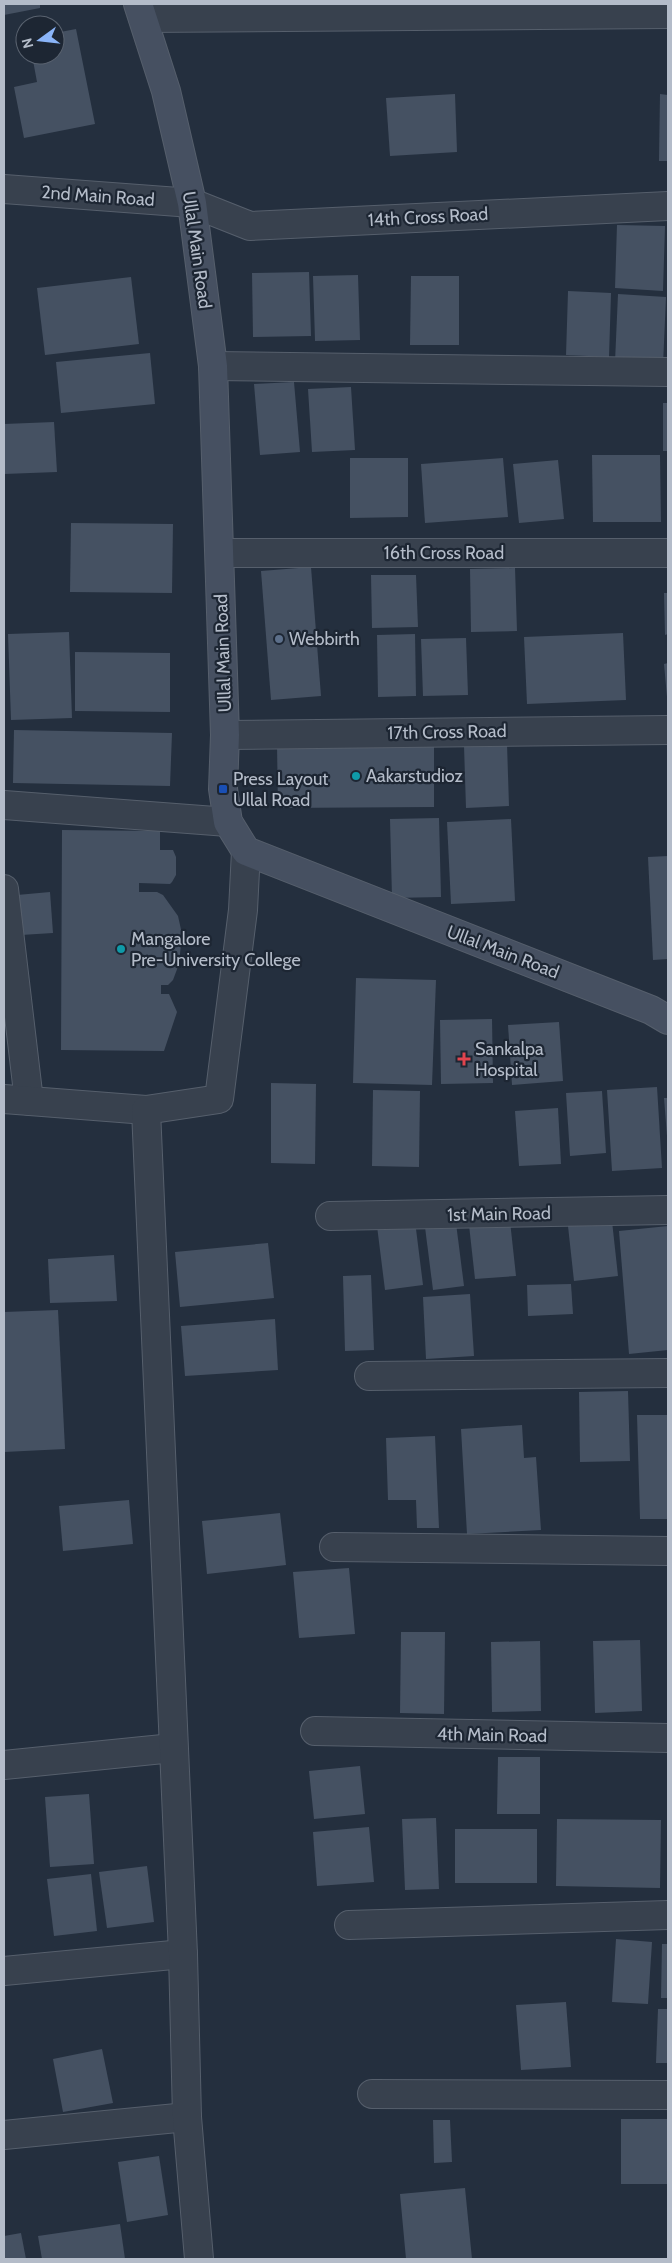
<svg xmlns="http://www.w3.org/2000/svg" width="672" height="2263" font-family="Cabin,sans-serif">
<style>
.building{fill:#455162}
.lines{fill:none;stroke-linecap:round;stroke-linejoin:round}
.minor-casing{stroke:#565f6c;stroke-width:30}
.tertiary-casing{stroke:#565f6c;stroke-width:30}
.secondary-casing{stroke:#565f6c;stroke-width:30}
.minor{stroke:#38414e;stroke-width:28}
.tertiary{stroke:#38414e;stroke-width:28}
.secondary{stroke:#465061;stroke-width:28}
.service-dot{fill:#5c6f8a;stroke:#1d2633;stroke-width:2}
.culture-dot{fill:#0f9aa8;stroke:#1d2633;stroke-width:2}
.transit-dot{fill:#1a4fb4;stroke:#1d2633;stroke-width:2}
.health-dot{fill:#e0444e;stroke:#1d2633;stroke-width:2}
.labels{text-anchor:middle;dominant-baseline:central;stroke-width:4.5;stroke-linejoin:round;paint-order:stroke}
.street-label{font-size:18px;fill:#b4bcc9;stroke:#1d2633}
.poi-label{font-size:18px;fill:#b4bcc9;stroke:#1d2633;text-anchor:start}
</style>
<rect width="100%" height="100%" fill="#242f3e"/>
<g class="building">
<polygon points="4,4 40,4 40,8 4,15"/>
<polygon points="76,29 95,124 24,138 14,87 37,82 32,55 55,55 55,33"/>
<polygon points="455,94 457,152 390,156 386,98"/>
<polygon points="660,94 668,95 668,161 659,161"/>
<polygon points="617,225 665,226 663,291 615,288"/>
<polygon points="309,272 311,336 253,337 252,273"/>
<polygon points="358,275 360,340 315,341 313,276"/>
<polygon points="411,276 459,276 459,345 410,345"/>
<polygon points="131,277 139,344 45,355 37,288"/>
<polygon points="568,291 611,293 609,357 566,355"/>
<polygon points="618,294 666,297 663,365 615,362"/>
<polygon points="150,353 155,404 61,413 56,362"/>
<polygon points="294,382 300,452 260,455 254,384"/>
<polygon points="351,387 355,450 312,452 308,389"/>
<rect x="663" y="403" width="5" height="48"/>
<polygon points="54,422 57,472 4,474 4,424"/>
<polygon points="592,455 660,455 661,522 593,522"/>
<polygon points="350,458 408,458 408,517 350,518"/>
<polygon points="503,458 508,517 425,523 421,464"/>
<polygon points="558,460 564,519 519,523 513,464"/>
<polygon points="71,523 173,524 172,593 70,592"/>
<polygon points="311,567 321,696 271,700 261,571"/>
<polygon points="515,568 517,631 471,632 470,569"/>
<polygon points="371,575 416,575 418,627 372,628"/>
<polygon points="664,593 668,593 668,634 665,635"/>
<polygon points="69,632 72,718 11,720 8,634"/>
<polygon points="623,633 626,700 527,704 524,637"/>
<polygon points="415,634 416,696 378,697 377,635"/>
<polygon points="466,638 468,695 423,696 421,639"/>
<polygon points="75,652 170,653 170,712 75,711"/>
<polygon points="668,663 668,697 667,697 664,664"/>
<polygon points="14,730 172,733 170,786 13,783"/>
<polygon points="434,743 434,807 278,808 277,745"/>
<polygon points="507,744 509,806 466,808 464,746"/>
<polygon points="439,818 441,897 392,898 390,819"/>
<polygon points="511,819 515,901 451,904 447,822"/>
<polygon points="62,830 160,831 160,850 173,850 176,857 176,875 172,882 170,884 139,883 139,892 157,892 163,895 178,916 182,934 179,964 173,980 168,985 161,985 161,994 169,994 177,1012 164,1051 61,1050"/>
<polygon points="668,856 668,959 653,960 648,857"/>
<polygon points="50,892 53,933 21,935 17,895"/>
<polygon points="356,978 436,980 432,1085 353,1083"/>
<polygon points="492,1019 493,1083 441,1084 440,1020"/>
<polygon points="559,1022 563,1081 512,1085 508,1025"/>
<polygon points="271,1083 316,1084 315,1164 271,1163"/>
<polygon points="657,1087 662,1168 612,1171 607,1090"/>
<polygon points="373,1090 420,1091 419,1167 372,1166"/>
<polygon points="602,1091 606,1153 570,1156 566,1093"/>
<polygon points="664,1098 668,1098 668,1136 667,1136"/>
<polygon points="558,1108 561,1164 519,1166 515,1111"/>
<polygon points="415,1221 423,1285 385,1290 377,1226"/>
<polygon points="510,1221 516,1276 475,1279 469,1225"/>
<polygon points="612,1221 618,1276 574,1281 568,1226"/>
<polygon points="456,1223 464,1286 433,1290 425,1227"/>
<polygon points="668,1226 668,1350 629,1354 619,1231"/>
<polygon points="268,1243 274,1298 180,1307 175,1252"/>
<polygon points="114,1255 117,1301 50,1303 48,1259"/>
<polygon points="371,1275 374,1350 345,1351 343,1276"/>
<polygon points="571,1284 573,1314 528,1316 527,1285"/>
<polygon points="470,1294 474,1356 426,1359 423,1297"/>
<polygon points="58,1310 65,1449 4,1452 4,1312"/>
<polygon points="275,1319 278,1370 185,1376 181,1326"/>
<polygon points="628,1391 630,1461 580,1462 579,1392"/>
<polygon points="637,1415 668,1415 668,1519 640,1519"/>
<polygon points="522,1425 524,1458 536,1457 541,1530 467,1534 461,1429"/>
<polygon points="435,1436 439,1528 417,1528 416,1500 388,1500 386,1438"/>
<polygon points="129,1500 133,1544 63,1551 59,1506"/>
<polygon points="280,1513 286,1565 207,1574 202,1521"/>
<polygon points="349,1568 355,1634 299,1638 293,1572"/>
<polygon points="401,1632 445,1632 444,1714 400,1713"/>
<polygon points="640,1640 642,1711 595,1713 593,1641"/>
<polygon points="540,1641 541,1711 492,1712 491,1642"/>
<polygon points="498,1757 540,1757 540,1814 497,1814"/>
<polygon points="360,1766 365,1814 314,1819 309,1771"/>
<polygon points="89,1794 94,1864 50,1867 45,1797"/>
<polygon points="436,1818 439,1889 405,1890 402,1819"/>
<polygon points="557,1819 661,1820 660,1888 556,1886"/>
<polygon points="369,1827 374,1882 317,1886 313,1832"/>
<rect x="455" y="1829" width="82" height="54"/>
<polygon points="147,1866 154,1922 107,1928 99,1872"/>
<polygon points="91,1874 97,1931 54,1936 47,1879"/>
<polygon points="616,1939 652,1942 648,2004 612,2002"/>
<polygon points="662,1944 668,1944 668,1998 661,1998"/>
<polygon points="566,2002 571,2067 521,2070 516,2005"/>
<polygon points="658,2009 668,2009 668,2063 656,2063"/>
<polygon points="102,2049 113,2103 63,2112 53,2059"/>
<rect x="621" y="2119" width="47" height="65"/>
<polygon points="433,2120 450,2120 452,2162 434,2163"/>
<polygon points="159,2156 168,2215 127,2222 118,2162"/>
<polygon points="465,2188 472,2259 406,2259 400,2194"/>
<polygon points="120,2224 125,2259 42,2259 38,2236"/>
<polygon points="21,2233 26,2259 4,2259 4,2236"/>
</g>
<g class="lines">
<defs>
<g id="minor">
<polyline points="143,18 668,14"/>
<polyline points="4,189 192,203 250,226 668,206"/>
<polyline points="213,366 668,372"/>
<polyline points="220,553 668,553"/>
<polyline points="225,735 668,730"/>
<polyline points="4,805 228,822"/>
<polyline points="4,889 29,1101"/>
<polyline points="4,1099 146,1110"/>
<polyline points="330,1216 668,1210"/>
<polyline points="369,1376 668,1373"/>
<polyline points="334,1547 668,1551"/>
<polyline points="315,1731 668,1738"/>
<polyline points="4,1765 173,1748"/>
<polyline points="349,1925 668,1915"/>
<polyline points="4,1971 183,1954"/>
<polyline points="372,2094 668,2095"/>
<polyline points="4,2135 187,2117"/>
</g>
<polyline id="tertiary" points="199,2259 187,2117 183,1954 146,1110 219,1099 243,910 246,851"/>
<polyline id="secondary" points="138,4 166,91 192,203 213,366 225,735 223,789 228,822 246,851 651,1010 668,1020"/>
</defs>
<use href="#minor" class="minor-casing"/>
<use href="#tertiary" class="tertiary-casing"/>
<use href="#secondary" class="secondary-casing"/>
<use href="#minor" class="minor"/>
<use href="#tertiary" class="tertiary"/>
<use href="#secondary" class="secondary"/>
</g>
<circle class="service-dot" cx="279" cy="639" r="5"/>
<g class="culture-dot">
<circle cx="356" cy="776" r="5"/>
<circle cx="121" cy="949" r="5"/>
</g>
<rect class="transit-dot" x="218" y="784" width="10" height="10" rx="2.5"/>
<path class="health-dot" d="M461.5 1051.5h5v5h5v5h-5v5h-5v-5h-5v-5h5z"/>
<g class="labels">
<g class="street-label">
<text transform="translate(98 196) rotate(4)">2nd Main Road</text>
<text transform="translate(428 217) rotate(-3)">14th Cross Road</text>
<text transform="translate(197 250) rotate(82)">Ullal Main Road</text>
<text x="444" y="553">16th Cross Road</text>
<text transform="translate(223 653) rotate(-92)">Ullal Main Road</text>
<text transform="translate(447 732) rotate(-1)">17th Cross Road</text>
<text transform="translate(503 952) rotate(21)">Ullal Main Road</text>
<text transform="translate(499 1214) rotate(-1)">1st Main Road</text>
<text transform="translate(492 1735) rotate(1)">4th Main Road</text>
</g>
<g class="poi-label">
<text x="289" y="639">Webbirth</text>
<text x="366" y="776">Aakarstudioz</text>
<text x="233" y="779">Press Layout<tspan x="233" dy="21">Ullal Road</tspan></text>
<text x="131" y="939">Mangalore<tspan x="131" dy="21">Pre-University College</tspan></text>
<text x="475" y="1049">Sankalpa<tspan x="475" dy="21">Hospital</tspan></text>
</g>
</g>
<rect width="672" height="2263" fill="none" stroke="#b4bcc9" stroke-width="10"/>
<g transform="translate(40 40) rotate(255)"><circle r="24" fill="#1d2633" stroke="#59626f"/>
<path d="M0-4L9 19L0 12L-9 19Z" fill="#8ab4f8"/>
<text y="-8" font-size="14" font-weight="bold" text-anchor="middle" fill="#b4bcc9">N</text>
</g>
</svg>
